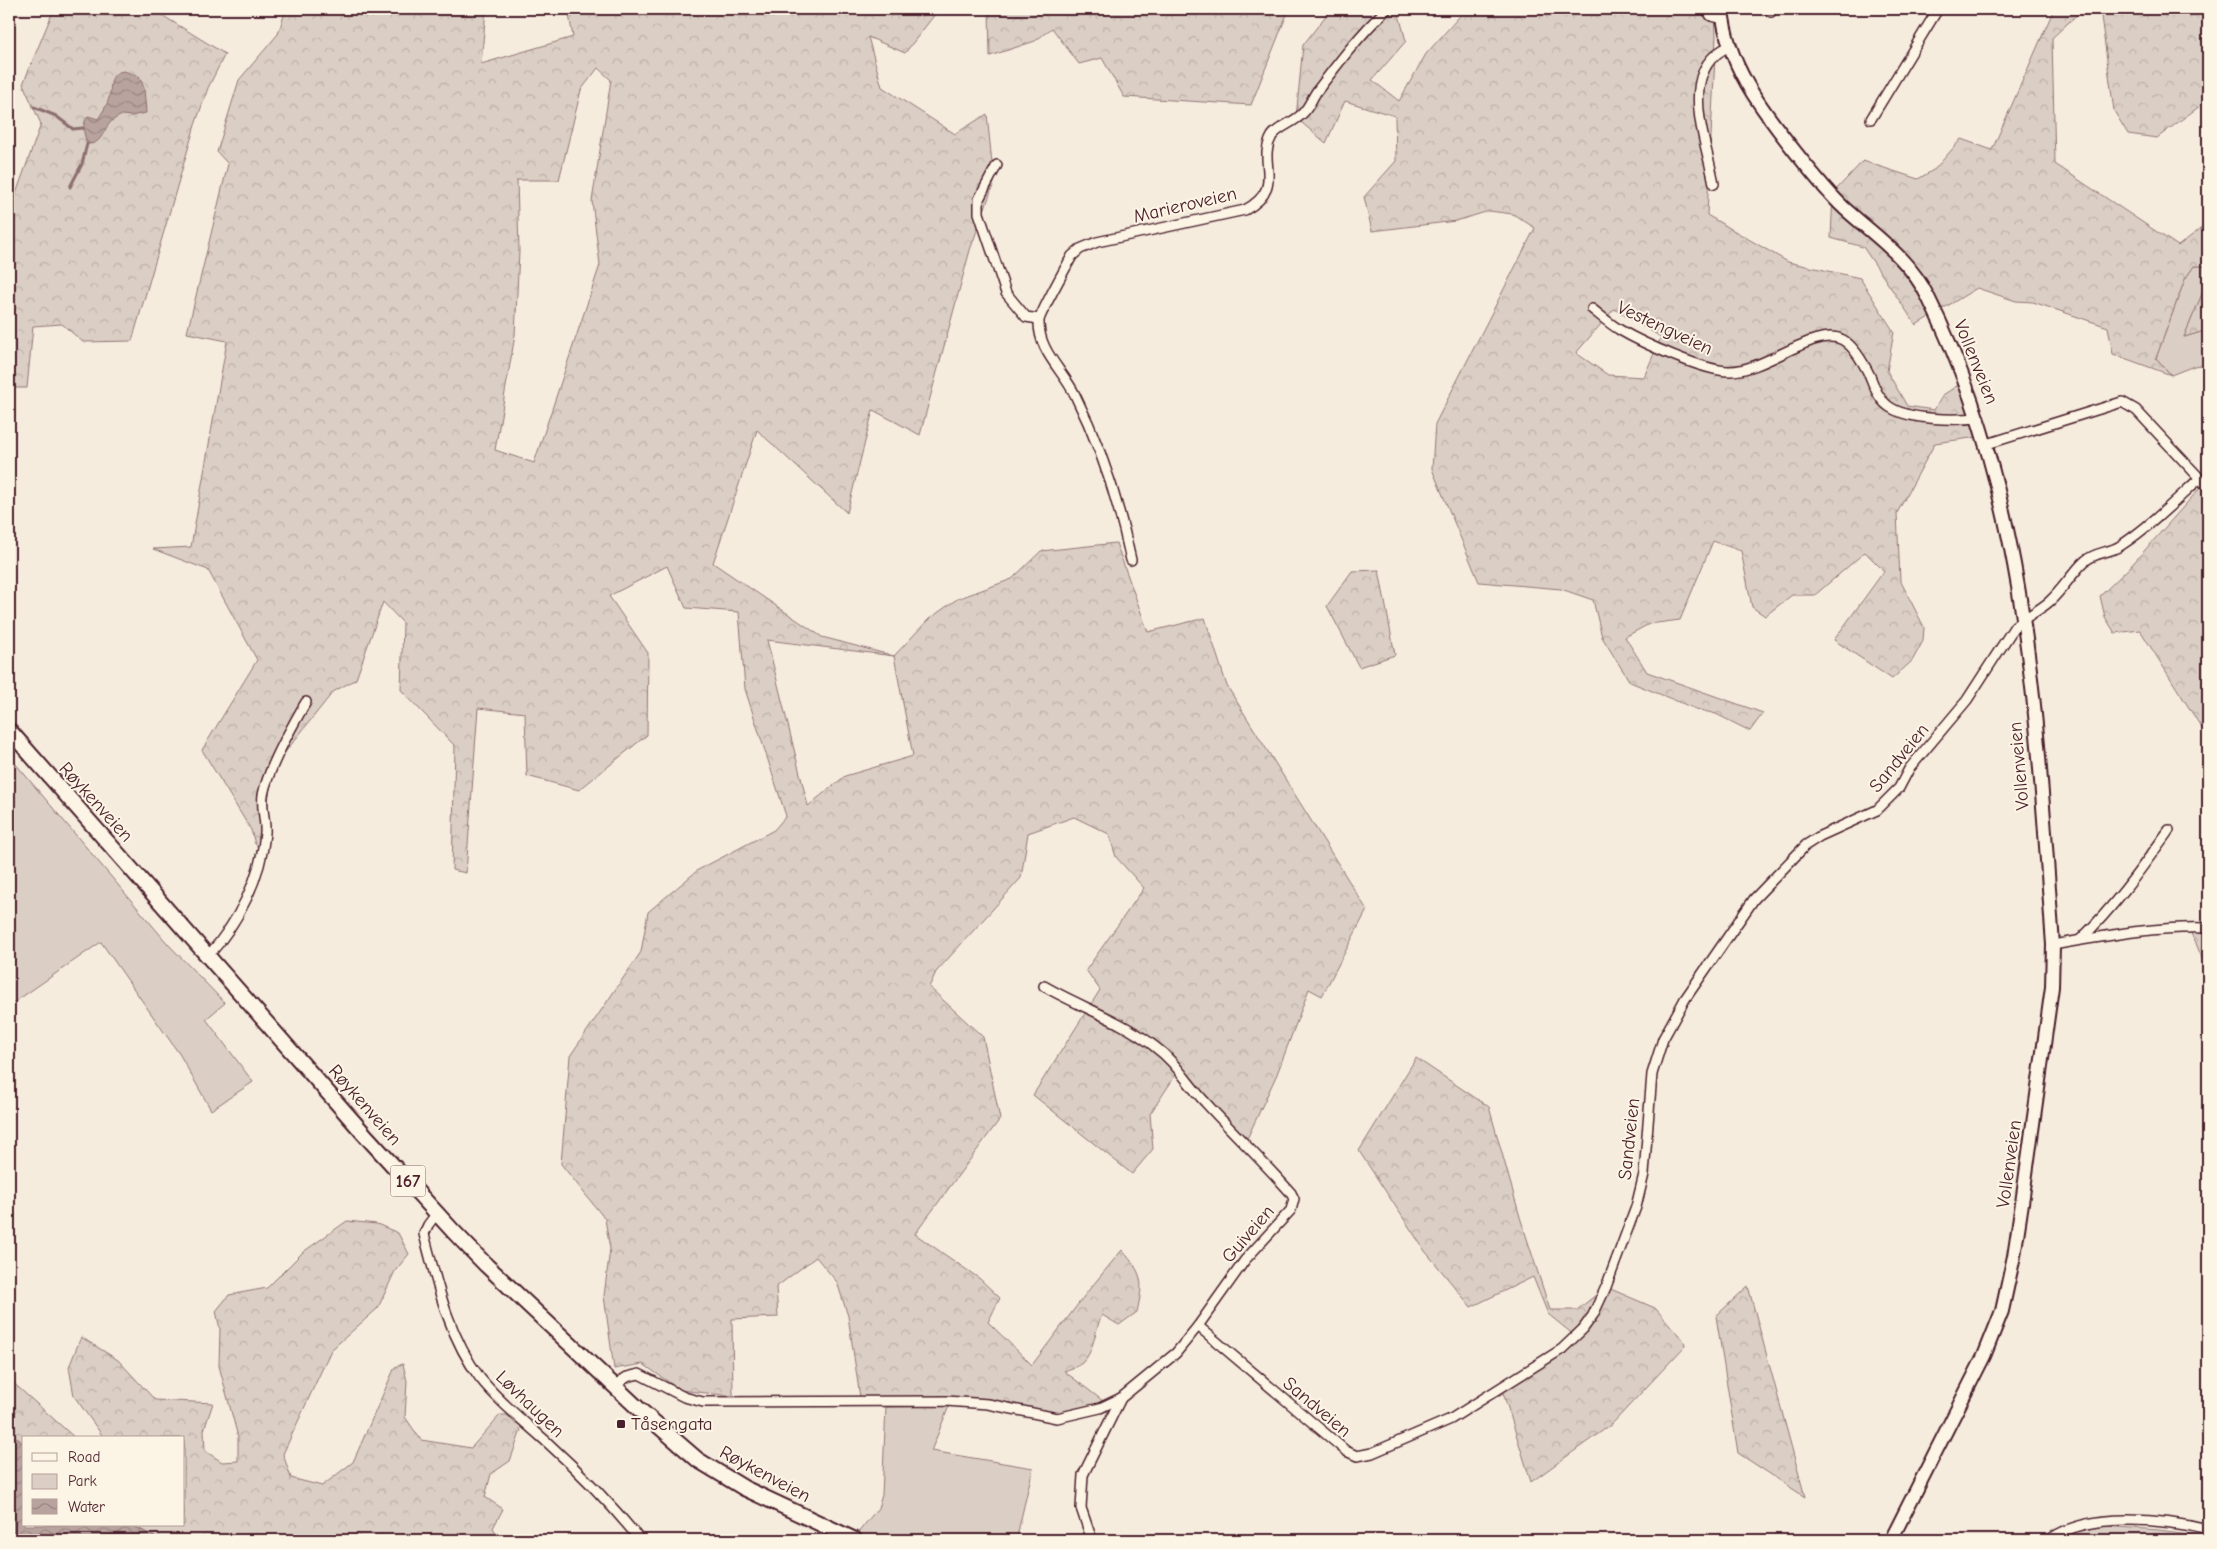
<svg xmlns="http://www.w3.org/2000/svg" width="2217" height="1549" font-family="'Comic Neue',sans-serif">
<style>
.green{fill:#dbcec4;stroke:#927678}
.forest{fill:url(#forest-crowns);stroke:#927678;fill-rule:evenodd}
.water{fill:url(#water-waves);stroke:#8c6e70}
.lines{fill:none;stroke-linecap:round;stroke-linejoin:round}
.stream{stroke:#8c6e70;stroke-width:3}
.minor-casing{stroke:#4a1f2b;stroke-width:12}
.secondary-casing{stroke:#4a1f2b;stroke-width:16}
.primary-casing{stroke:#4a1f2b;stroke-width:18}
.minor{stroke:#fcf5e5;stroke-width:9}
.secondary{stroke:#fcf5e5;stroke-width:12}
.primary{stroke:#fcf5e5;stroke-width:14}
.poi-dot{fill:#4a1f2b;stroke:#fcf5e5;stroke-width:2}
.labels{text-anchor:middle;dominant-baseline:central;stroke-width:4;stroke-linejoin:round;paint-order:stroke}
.shield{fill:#fcf5e5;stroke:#7f5f63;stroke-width:1}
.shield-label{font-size:18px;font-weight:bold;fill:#4a1f2b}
.street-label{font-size:19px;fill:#4a1f2b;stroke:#fcf5e5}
.poi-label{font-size:19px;fill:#4a1f2b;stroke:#fcf5e5;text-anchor:start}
</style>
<defs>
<pattern id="forest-crowns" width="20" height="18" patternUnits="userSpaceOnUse" patternTransform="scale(1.25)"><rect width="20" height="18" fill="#dbcec4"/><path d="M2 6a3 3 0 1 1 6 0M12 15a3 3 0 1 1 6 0" fill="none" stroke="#bdb0a9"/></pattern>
<pattern id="water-waves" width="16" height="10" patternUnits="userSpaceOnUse" patternTransform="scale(1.25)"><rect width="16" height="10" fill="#b8a39e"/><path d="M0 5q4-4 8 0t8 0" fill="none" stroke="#988481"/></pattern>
</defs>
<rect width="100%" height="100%" fill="#f5ecde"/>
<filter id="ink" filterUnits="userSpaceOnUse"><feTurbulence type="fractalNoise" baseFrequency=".02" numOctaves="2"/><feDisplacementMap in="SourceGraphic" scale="10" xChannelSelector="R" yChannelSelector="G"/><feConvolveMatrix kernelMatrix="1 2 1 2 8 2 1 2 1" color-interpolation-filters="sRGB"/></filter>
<g filter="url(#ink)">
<g class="green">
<polygon points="2194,266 2208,266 2208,280 2184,337 2208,330 2208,364 2194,366 2171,375 2156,358 2185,279"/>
<polygon points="9,756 168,944 225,1003 206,1019 253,1082 211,1110 180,1055 101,942 9,1006"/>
<polygon points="949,1406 931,1451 1033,1468 1016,1540 869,1540 857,1534 878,1508 882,1495 886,1407"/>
<polygon points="2106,1526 2159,1530 2208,1537 2208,1540 2056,1540 2076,1532"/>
</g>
<g class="forest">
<polygon points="54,9 152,9 225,54 208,88 195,125 132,341 83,342 62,324 33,326 27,388 9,388 9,213 41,124 23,84"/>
<path d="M 286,9 L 486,9 L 481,64 L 573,37 L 568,9 L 939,9 L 905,53 L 868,37 L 882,87 L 955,134 L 987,114 L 994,183 L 970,250 L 920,435 L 873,410 L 847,513 L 757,430 L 713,563 L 822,637 L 894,656 L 929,619 L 957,599 L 1012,579 L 1041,551 L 1116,543 L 1148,632 L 1205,618 L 1227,686 L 1367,910 L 1322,996 L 1309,989 L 1277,1074 L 1246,1141 L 1177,1073 L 1150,1114 L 1153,1149 L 1132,1174 L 1033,1095 L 1100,990 L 1086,970 L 1144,888 L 1116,857 L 1109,834 L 1074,817 L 1028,833 L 1021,878 L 936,972 L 929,987 L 983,1037 L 1000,1119 L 915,1234 L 980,1279 L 1000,1298 L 988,1322 L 1032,1365 L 1088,1291 L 1122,1250 C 1143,1274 1144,1281 1137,1312 L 1119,1325 L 1102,1315 C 1095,1328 1094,1353 1082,1363 C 1077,1367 1069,1369 1064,1371 L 1107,1404 L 1054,1417 L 979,1405 L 861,1404 L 848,1316 L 837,1282 L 816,1257 L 776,1287 L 778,1317 L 732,1319 L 733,1396 L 680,1390 L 643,1364 L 614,1369 L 604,1296 L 610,1249 L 605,1219 L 561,1164 L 570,1056 L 641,952 L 648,912 L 698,870 L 774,830 L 786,816 L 745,689 L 739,612 L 686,608 L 667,566 L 609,596 L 648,653 L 647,735 L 579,790 L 527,776 L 525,713 L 478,708 L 466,873 L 452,870 L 455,746 L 401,690 L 403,623 L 383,602 L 356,679 L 333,692 L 271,770 L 267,815 L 258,847 L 255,844 L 251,830 L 202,750 L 257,660 L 208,570 L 153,549 L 191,547 L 227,341 L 187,333 L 228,164 L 217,152 L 239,80 L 278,34 ZM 598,68 L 611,80 L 592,201 L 600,265 L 534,463 L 495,450 L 515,335 L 519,251 L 517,180 L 559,180 L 581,90 ZM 767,640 L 894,656 L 913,756 L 845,776 L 808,806 Z"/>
<polygon points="989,9 1289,9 1251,105 1124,97 1102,58 1079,64 1052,28 1035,41 990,56"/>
<path d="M 1331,9 L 1398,11 L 1406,41 L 1372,80 L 1399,101 L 1426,54 L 1466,9 L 1715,9 L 1716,37 L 1707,215 L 1788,262 L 1860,278 L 1894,332 L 1887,371 L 1907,406 L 1934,410 L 1943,395 L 1961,383 L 1978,437 L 1935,443 L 1897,513 L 1900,580 L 1924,627 L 1923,641 L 1912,661 L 1892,679 L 1834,640 L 1884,571 L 1865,552 L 1815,595 L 1792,595 L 1765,616 L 1752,607 L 1741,551 L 1713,541 L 1680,620 L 1649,624 L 1625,637 L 1647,672 L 1763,713 L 1750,731 L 1716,714 L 1696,709 L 1630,682 L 1602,637 L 1593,600 L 1561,589 L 1479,582 L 1432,469 L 1435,424 L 1535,228 L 1513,214 L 1489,211 L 1456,221 L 1372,231 L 1364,197 L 1396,161 L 1395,116 L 1345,101 L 1326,143 L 1296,118 L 1303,45 ZM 1614,309 L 1661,337 L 1644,377 L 1608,375 L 1576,353 Z"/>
<polygon points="2054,9 2083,9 2052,38 2055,164 2178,246 2208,223 2208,266 2194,266 2185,279 2156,358 2171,375 2113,354 2108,327 2033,302 2016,301 1977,288 1916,325 1863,247 1831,238 1833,193 1863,161 1918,179 1935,169 1961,139 1992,150"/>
<polygon points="2100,9 2208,9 2208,100 2157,138 2128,134 2114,111"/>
<polygon points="2208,280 2208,330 2184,337"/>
<polygon points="2208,479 2208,738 2140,630 2115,633 2105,617 2100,596 2129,568"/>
<polygon points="1379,570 1395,655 1359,667 1327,606 1352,571"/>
<polygon points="2189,926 2208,930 2208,973"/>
<polygon points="1416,1058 1489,1107 1520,1217 1550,1310 1577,1310 1606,1287 1655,1308 1684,1341 1685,1346 1612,1424 1531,1482 1502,1389 1575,1336 1548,1314 1533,1277 1471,1307 1425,1251 1359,1151"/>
<polygon points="347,1221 377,1224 398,1233 409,1254 395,1271 378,1308 331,1350 283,1454 291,1478 322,1486 353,1462 395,1367 403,1364 407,1381 405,1417 421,1440 471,1448 500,1415 507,1415 521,1430 510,1461 491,1474 485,1497 503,1509 493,1528 501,1540 160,1540 132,1525 184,1525 184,1438 104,1438 74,1396 69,1367 81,1337 118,1360 155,1400 213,1403 204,1430 205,1451 222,1462 238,1461 238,1437 219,1366 220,1329 216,1311 229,1295 267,1288 303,1252"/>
<polygon points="1748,1286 1805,1497 1738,1453 1716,1316"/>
<polygon points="9,1379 75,1438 24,1438 24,1444 9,1431"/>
</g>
<g class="water">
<path d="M 124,71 L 139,76 L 144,88 L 146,113 L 131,116 L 122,115 C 118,117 112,120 109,124 C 102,133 101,145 87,144 C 84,133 81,126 88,116 L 98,119 C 102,113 106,107 108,101 C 113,90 106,73 124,71 Z"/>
<polygon points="9,1431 24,1444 24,1525 132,1525 160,1540 9,1540"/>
</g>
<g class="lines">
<g class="stream">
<polyline points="34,107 56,116 73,129 83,128"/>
<polyline points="70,187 82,164 87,144"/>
</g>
<defs>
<g id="minor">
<polyline points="876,9 877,9"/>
<polyline points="1706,9 1711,16 1723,19"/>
<polyline points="1771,12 1773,9"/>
<polyline points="1871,119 1938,9"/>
<polyline points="997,165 979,199 979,213 1006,293 1026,317 1039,319"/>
<path d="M 1714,184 C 1707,142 1675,69 1730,46"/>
<path d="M 1592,309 C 1601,316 1610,324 1620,330 C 1642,343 1704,371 1729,371 C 1765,372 1815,325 1843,340 C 1855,347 1864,364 1870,376 C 1874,386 1878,398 1887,405 C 1906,421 1956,420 1979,418"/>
<polyline points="1987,444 2122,402 2136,410 2208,487"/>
<path d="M 1131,560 C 1119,503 1101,447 1075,395 C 1063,370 1038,351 1039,321 C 1039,316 1067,265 1072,256 L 1080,249 L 1097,242 L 1245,210 C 1287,187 1256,163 1272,136 C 1279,126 1294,123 1303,113 C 1309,107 1312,98 1317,91 C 1339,62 1361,33 1387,9"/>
<path d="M 2080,940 C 2114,907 2141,869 2169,830"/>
<path d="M 2053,945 C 2105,936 2156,926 2208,928"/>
<path d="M 208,956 C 238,923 261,878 265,833 C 266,821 261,807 263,795 C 268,768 292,726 306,702"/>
<path d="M 1044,986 C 1080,1007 1121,1020 1154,1046 C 1175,1061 1187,1083 1205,1102 C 1233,1133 1263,1161 1291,1193 L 1294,1199 L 1291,1210 L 1245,1260 L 1198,1326 L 1176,1353 L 1121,1398 L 1083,1475 L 1081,1508 L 1092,1540"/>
<path d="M 437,1213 L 428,1225 L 424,1234 C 437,1284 449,1337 480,1378 C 500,1403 526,1423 549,1444 C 582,1474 612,1505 640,1540"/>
<path d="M 1198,1326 L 1346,1451 L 1357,1456 L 1372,1453 L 1451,1419 L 1562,1349 L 1583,1329 L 1593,1315 L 1606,1287 L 1636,1207 L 1644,1174 L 1652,1074 L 1663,1039 L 1685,999 L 1754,899 L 1806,845 L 1820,836 L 1877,810 L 1899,788 L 1909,769 L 1967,700 L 2015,626 C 2026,616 2039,611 2050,601 C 2063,589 2073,572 2085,561 C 2095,552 2109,553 2120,546 C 2149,527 2173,503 2199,479"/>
<polyline points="614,1386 627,1377 639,1374 684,1397 703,1402 946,1401 988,1404 1057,1418 1100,1408 1121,1398"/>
<path d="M 2049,1540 C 2088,1511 2164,1519 2208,1530"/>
</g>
<path id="secondary" d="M 1722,9 C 1727,64 1760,107 1793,149 C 1809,169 1825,190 1844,208 C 1875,236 1909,258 1928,297 C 2029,498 2037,725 2053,945 L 2052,987 L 2022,1203 L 2014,1256 L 2002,1311 L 1984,1356 L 1891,1540"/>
<polyline id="primary" points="9,730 366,1136 453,1231 486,1265 640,1410 698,1460 744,1488 855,1540"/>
</defs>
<use href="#minor" class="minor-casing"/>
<use href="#secondary" class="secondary-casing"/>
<use href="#primary" class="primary-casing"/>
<use href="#minor" class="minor"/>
<use href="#secondary" class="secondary"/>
<use href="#primary" class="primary"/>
</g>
</g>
<rect class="poi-dot" x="616" y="1419" width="10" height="10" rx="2.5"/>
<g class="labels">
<rect class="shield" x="390.5" y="1165.5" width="35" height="31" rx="4"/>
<g class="shield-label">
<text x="408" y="1181">167</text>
</g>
<g class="street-label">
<text transform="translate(1185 205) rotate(-13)">Marieroveien</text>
<text transform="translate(1665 328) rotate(25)">Vestengveien</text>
<text transform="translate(1976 362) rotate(68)">Vollenveien</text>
<text transform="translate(1899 758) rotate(-51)">Sandveien</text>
<text transform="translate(2019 766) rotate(-95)">Vollenveien</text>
<text transform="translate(96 802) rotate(48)">Røykenveien</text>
<text transform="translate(365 1105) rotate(49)">Røykenveien</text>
<text transform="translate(1629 1139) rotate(-84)">Sandveien</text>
<text transform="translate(2009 1164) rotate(-82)">Vollenveien</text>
<text transform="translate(1248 1234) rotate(-49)">Guiveien</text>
<text transform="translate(530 1404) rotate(44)">Løvhaugen</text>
<text transform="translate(1317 1407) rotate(40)">Sandveien</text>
<text transform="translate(765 1474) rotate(28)">Røykenveien</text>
</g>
<g class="poi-label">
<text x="631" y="1424">Tåsengata</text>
</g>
</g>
<rect width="2217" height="1549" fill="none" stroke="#fcf5e5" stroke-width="30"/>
<rect x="15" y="15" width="2187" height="1519" fill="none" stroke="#4a1f2b" stroke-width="2" filter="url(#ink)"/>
<rect x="22" y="1436" width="162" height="90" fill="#fcf5e5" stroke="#b59f9b"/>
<rect x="32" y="1453" width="25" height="8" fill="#fcf5e5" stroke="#b59f9b"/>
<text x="68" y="1462" font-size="15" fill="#4a1f2b">Road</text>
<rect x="32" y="1474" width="25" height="15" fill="#dbcec4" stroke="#b59f9b"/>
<text x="68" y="1486" font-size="15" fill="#4a1f2b">Park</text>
<rect x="32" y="1499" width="25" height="15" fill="url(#water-waves)" stroke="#b59f9b"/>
<text x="68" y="1512" font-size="15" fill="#4a1f2b">Water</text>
</svg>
